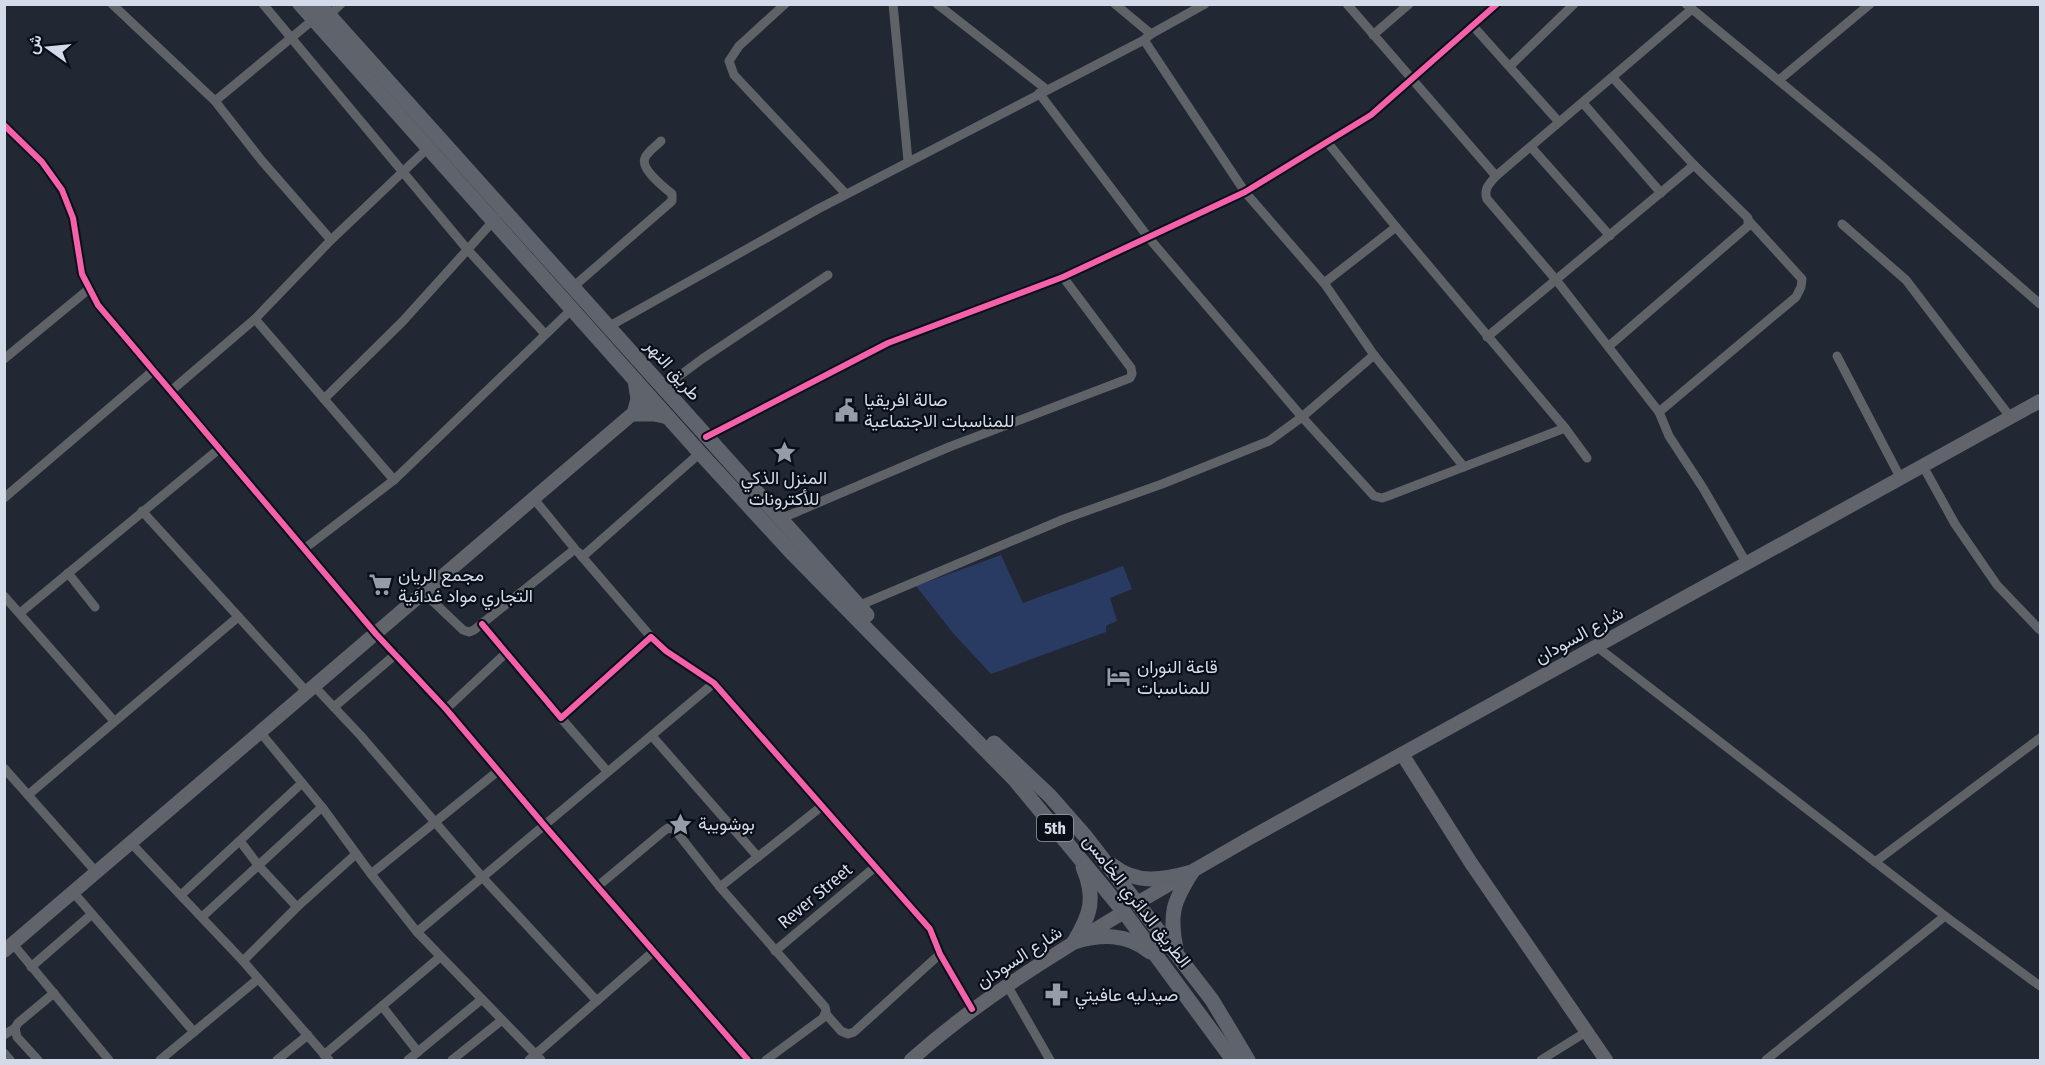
<svg xmlns="http://www.w3.org/2000/svg" width="2045" height="1065" font-family="'Fira Sans Condensed',Vazirmatn,sans-serif">
<style>
.green{fill:#293b63}
.lines{fill:none;stroke-linecap:round;stroke-linejoin:round}
.street{stroke:#5f6267;stroke-width:9}
.secondary{stroke:#61646b;stroke-width:14}
.primary{stroke:#5f636b;stroke-width:15}
.cycleway-casing{stroke:#090e17;stroke-width:10}
.cycleway{stroke:#f560ab;stroke-width:6}
.labels{text-anchor:middle;dominant-baseline:central;stroke-width:4.5;stroke-linejoin:round;paint-order:stroke}
.shield{fill:#090e17;stroke:#969eab;stroke-width:1.5}
.shield-label{font-size:16px;font-weight:bold;fill:#d3dbea}
.street-label{font-size:18px;fill:#d3dbea;stroke:#090e17}
.poi-label{font-size:18px;fill:#d3dbea;stroke:#090e17;text-anchor:start}
</style>
<rect width="100%" height="100%" fill="#212733"/>
<polygon class="green" points="1001,555 1023,603 1123,566 1132,589 1110,598 1117,621 1106,626 1106,632 991,674 953,633 916,586"/>
<g class="lines">
<g class="street">
<polyline points="112,4 215,101 262,161 331,240"/>
<polyline points="263,4 467,249 545,334"/>
<polyline points="785,4 739,46 729,61 734,75 846,194"/>
<polyline points="893,4 908,161"/>
<polyline points="937,4 1046,89"/>
<polyline points="1115,4 1151,34"/>
<polyline points="1347,4 1496,176"/>
<polyline points="1686,4 1876,161 2040,304"/>
<path d="M 1692,9 L 1496,176 C 1490,183 1483,189 1487,199 L 1557,281 L 1659,412 L 1669,436 L 1703,488 L 1747,564"/>
<polyline points="329,15 341,4"/>
<polyline points="1473,26 1559,122"/>
<polyline points="1373,35 1409,4"/>
<polyline points="1144,40 1245,192 1324,283 1374,355 1464,467"/>
<polyline points="1510,66 1574,4"/>
<polyline points="1779,80 1870,4"/>
<polyline points="1039,93 1148,237 1302,417 1374,496 1382,498 1388,496 1565,428"/>
<polyline points="215,101 314,19"/>
<polyline points="1583,103 1661,193"/>
<polyline points="4,125 42,162 62,190 73,218 82,274 98,305 376,634 446,709 544,825 748,1060"/>
<polyline points="1531,147 1610,236"/>
<polyline points="1842,224 1906,280 2011,418"/>
<polyline points="1396,227 1565,428 1587,458"/>
<polyline points="1324,283 1396,227 1328,143"/>
<path d="M 573,287 L 672,201 L 672,194 C 664,187 640,169 645,158 C 647,152 656,146 661,141"/>
<polyline points="255,319 394,480"/>
<polyline points="608,327 818,209 1144,40 1151,34 1205,4"/>
<polyline points="1487,337 1694,165"/>
<polyline points="1609,346 1748,226 1748,218 1694,165 1613,78"/>
<polyline points="1837,356 1901,479"/>
<polyline points="4,359 89,289"/>
<polyline points="663,388 702,359 828,275"/>
<polyline points="172,390 255,319 331,240 429,147"/>
<polyline points="324,399 403,321 496,218"/>
<polyline points="1659,412 1796,297 1801,287 1802,279 1749,221"/>
<polyline points="706,437 888,343 1063,277 1245,192 1371,115 1497,4"/>
<polyline points="1923,466 1955,524 1997,585 2040,630"/>
<polyline points="4,498 154,370"/>
<polyline points="142,511 307,692"/>
<polyline points="780,519 949,447 1130,378 1132,374 1131,368 1063,277"/>
<polyline points="304,549 394,480 572,309"/>
<polyline points="578,552 651,637"/>
<polyline points="582,557 700,453"/>
<polyline points="68,573 95,607"/>
<polyline points="423,592 463,630 469,632 474,630 575,549 534,499"/>
<polyline points="4,596 114,721"/>
<polyline points="858,606 1064,519 1162,484 1269,441 1302,417 1374,355"/>
<polyline points="20,613 219,449"/>
<polyline points="482,624 561,718 651,637 666,651 714,683 930,929 940,954 972,1009"/>
<polyline points="1596,646 1945,916 2040,986"/>
<polyline points="314,686 361,736 483,878 597,1001"/>
<polyline points="334,707 396,654"/>
<polyline points="446,709 506,653"/>
<polyline points="561,718 607,771"/>
<polyline points="260,732 322,807 371,874 417,932 541,1060"/>
<polyline points="652,736 758,857"/>
<polyline points="4,768 97,873"/>
<polyline points="28,795 238,617"/>
<polyline points="240,841 258,865 297,907 243,961 329,1060"/>
<polyline points="131,843 243,961"/>
<polyline points="1875,862 2040,738"/>
<polyline points="371,874 498,771"/>
<polyline points="598,886 665,830 668,828 675,830 720,887 825,1007 826,1011 823,1018 766,1060"/>
<polyline points="720,887 822,806"/>
<polyline points="73,892 194,1032"/>
<polyline points="181,895 302,783"/>
<polyline points="297,907 356,854"/>
<polyline points="202,917 322,807"/>
<polyline points="417,932 714,683"/>
<polyline points="13,944 109,1060"/>
<polyline points="775,951 875,867"/>
<polyline points="31,967 92,914"/>
<polyline points="1007,985 1050,1060"/>
<polyline points="382,1006 418,1052"/>
<polyline points="826,1014 841,1031 848,1034 854,1032 940,954"/>
<polyline points="15,1028 17,1037 38,1060"/>
<polyline points="4,1035 15,1028 18,1023 54,993"/>
<polyline points="4,1053 10,1060"/>
<polyline points="324,1055 440,957"/>
<polyline points="160,1060 258,979"/>
<polyline points="277,1060 308,1035"/>
<polyline points="408,1060 482,999"/>
<polyline points="452,1060 502,1020"/>
<polyline points="529,1060 654,951"/>
<polyline points="1541,1060 1586,1032"/>
<polyline points="1766,1060 1945,916"/>
</g>
<g class="secondary">
<polyline points="1402,754 1471,863 1606,1060"/>
<polyline points="1137,903 1248,839 2040,401"/>
<polyline points="4,951 651,398"/>
<path d="M 911,1060 C 977,1001 1048,958 1124,912"/>
</g>
<g class="primary">
<polyline points="300,4 700,453 791,552 1015,780 1124,912 1233,1060"/>
<polyline points="319,4 867,615"/>
<polyline points="635,380 638,399 634,414 654,414 668,417"/>
<polyline points="994,743 1050,796 1086,837 1212,1000 1248,1060"/>
<path d="M 1112,865 C 1137,885 1163,880 1192,872"/>
<path d="M 1074,942 C 1091,914 1096,898 1083,867"/>
<path d="M 1074,942 C 1101,934 1127,933 1150,952"/>
<path d="M 1176,949 C 1169,914 1173,902 1192,872"/>
</g>
<defs>
<g id="cycleway">
<polyline points="4,125 42,162 62,190 73,218 82,274 98,305 376,634 446,709 544,825 748,1060"/>
<polyline points="706,437 888,343 1063,277 1245,192 1371,115 1497,4"/>
<polyline points="482,624 561,718 651,637 666,651 714,683 930,929 940,954 972,1009"/>
</g>
</defs>
<use href="#cycleway" class="cycleway-casing"/>
<use href="#cycleway" class="cycleway"/>
</g>
<defs>
<symbol id="civic-bare" viewBox="-9 -9 18 18"><path d="M-.6-6.5H3V-4.5H.6V-3L4-1V1h2V6H-6V1h2V-1L-.6-3ZM-1.2 2.5V6h2.4V2.5Z" fill="#959caa" stroke="#090e17" stroke-width="2.5" paint-order="stroke"/></symbol>
<symbol id="sight-bare" viewBox="-9 -9 18 18"><path d="M0-6L1.8-2.2L6-1.7L2.9 1.2L3.7 5.4L0 3.3L-3.7 5.4L-2.9 1.2L-6-1.7L-1.8-2.2Z" fill="#959caa" stroke="#090e17" stroke-width="2.5" paint-order="stroke"/></symbol>
<symbol id="supermarket-bare" viewBox="-9 -9 18 18"><path d="M-6-5.5h2.5l.6 2H6L4.5 2H-2.5L-4.4-4H-6ZM-1.5 3.2a1.3 1.3 0 1 0 .1 0ZM3 3.2a1.3 1.3 0 1 0 .1 0Z" fill="#959caa" stroke="#090e17" stroke-width="2.5" paint-order="stroke"/></symbol>
<symbol id="hotel-bare" viewBox="-9 -9 18 18"><path d="M-6-4.5h1.5V1H6V5H4.5V3h-9V5H-6ZM-4 0a1.8 1.8 0 1 1 3.6 0ZM.5 0V-2.5h3Q6-2.5 6 0Z" fill="#959caa" stroke="#090e17" stroke-width="2.5" paint-order="stroke"/></symbol>
<symbol id="pharmacy-bare" viewBox="-9 -9 18 18"><path d="M-2-6h4v4h4v4h-4v4h-4v-4h-4v-4h4Z" fill="#959caa" stroke="#090e17" stroke-width="2.5" paint-order="stroke"/></symbol>
</defs>
<g fill-rule="evenodd">
<use href="#civic-bare" x="830" y="394" width="33" height="33"/>
<use href="#sight-bare" x="768" y="436" width="33" height="33"/>
<use href="#supermarket-bare" x="364" y="568" width="33" height="33"/>
<use href="#hotel-bare" x="1102" y="660" width="33" height="33"/>
<use href="#sight-bare" x="664" y="808" width="33" height="33"/>
<use href="#pharmacy-bare" x="1040" y="978" width="33" height="33"/>
</g>
<g class="labels">
<rect class="shield" x="1037" y="815" width="36" height="26" rx="4.5"/>
<g class="shield-label">
<text x="1055" y="828">5th</text>
</g>
<g class="street-label">
<text transform="translate(673 370) rotate(49)">طريق النهر</text>
<text transform="translate(1579 635) rotate(-29)">شارع السودان</text>
<text transform="translate(815 896) rotate(-40)">Rever Street</text>
<text transform="translate(1137 901) rotate(52)">الطريق الدائري الخامس</text>
<text transform="translate(1019 957) rotate(-33)">شارع السودان</text>
</g>
<g class="poi-label">
<text x="864" y="400">صالة افريقيا<tspan x="864" dy="21">للمناسبات الاجتماعية</tspan></text>
<text x="784" y="478" text-anchor="middle">المنزل الذكي<tspan x="784" dy="21">للأكترونات</tspan></text>
<text x="398" y="575">مجمع الريان<tspan x="398" dy="21">التجاري مواد غدائية</tspan></text>
<text x="1137" y="667">قاعة النوران<tspan x="1137" dy="21">للمناسبات</tspan></text>
<text x="698" y="824">بوشويبة</text>
<text x="1075" y="995">صيدليه عافيتي</text>
</g>
</g>
<rect width="2045" height="1065" fill="none" stroke="#d3dbea" stroke-width="12"/>
<g transform="translate(48 48) rotate(285)" stroke="#090e17" stroke-width="4.5" paint-order="stroke">
<path d="M0-4.5L10 22L0 15L-10 22Z" fill="#d3dbea"/>
<text y="-9" font-size="16" font-weight="bold" text-anchor="middle" fill="#d3dbea">ش</text>
</g>
</svg>
